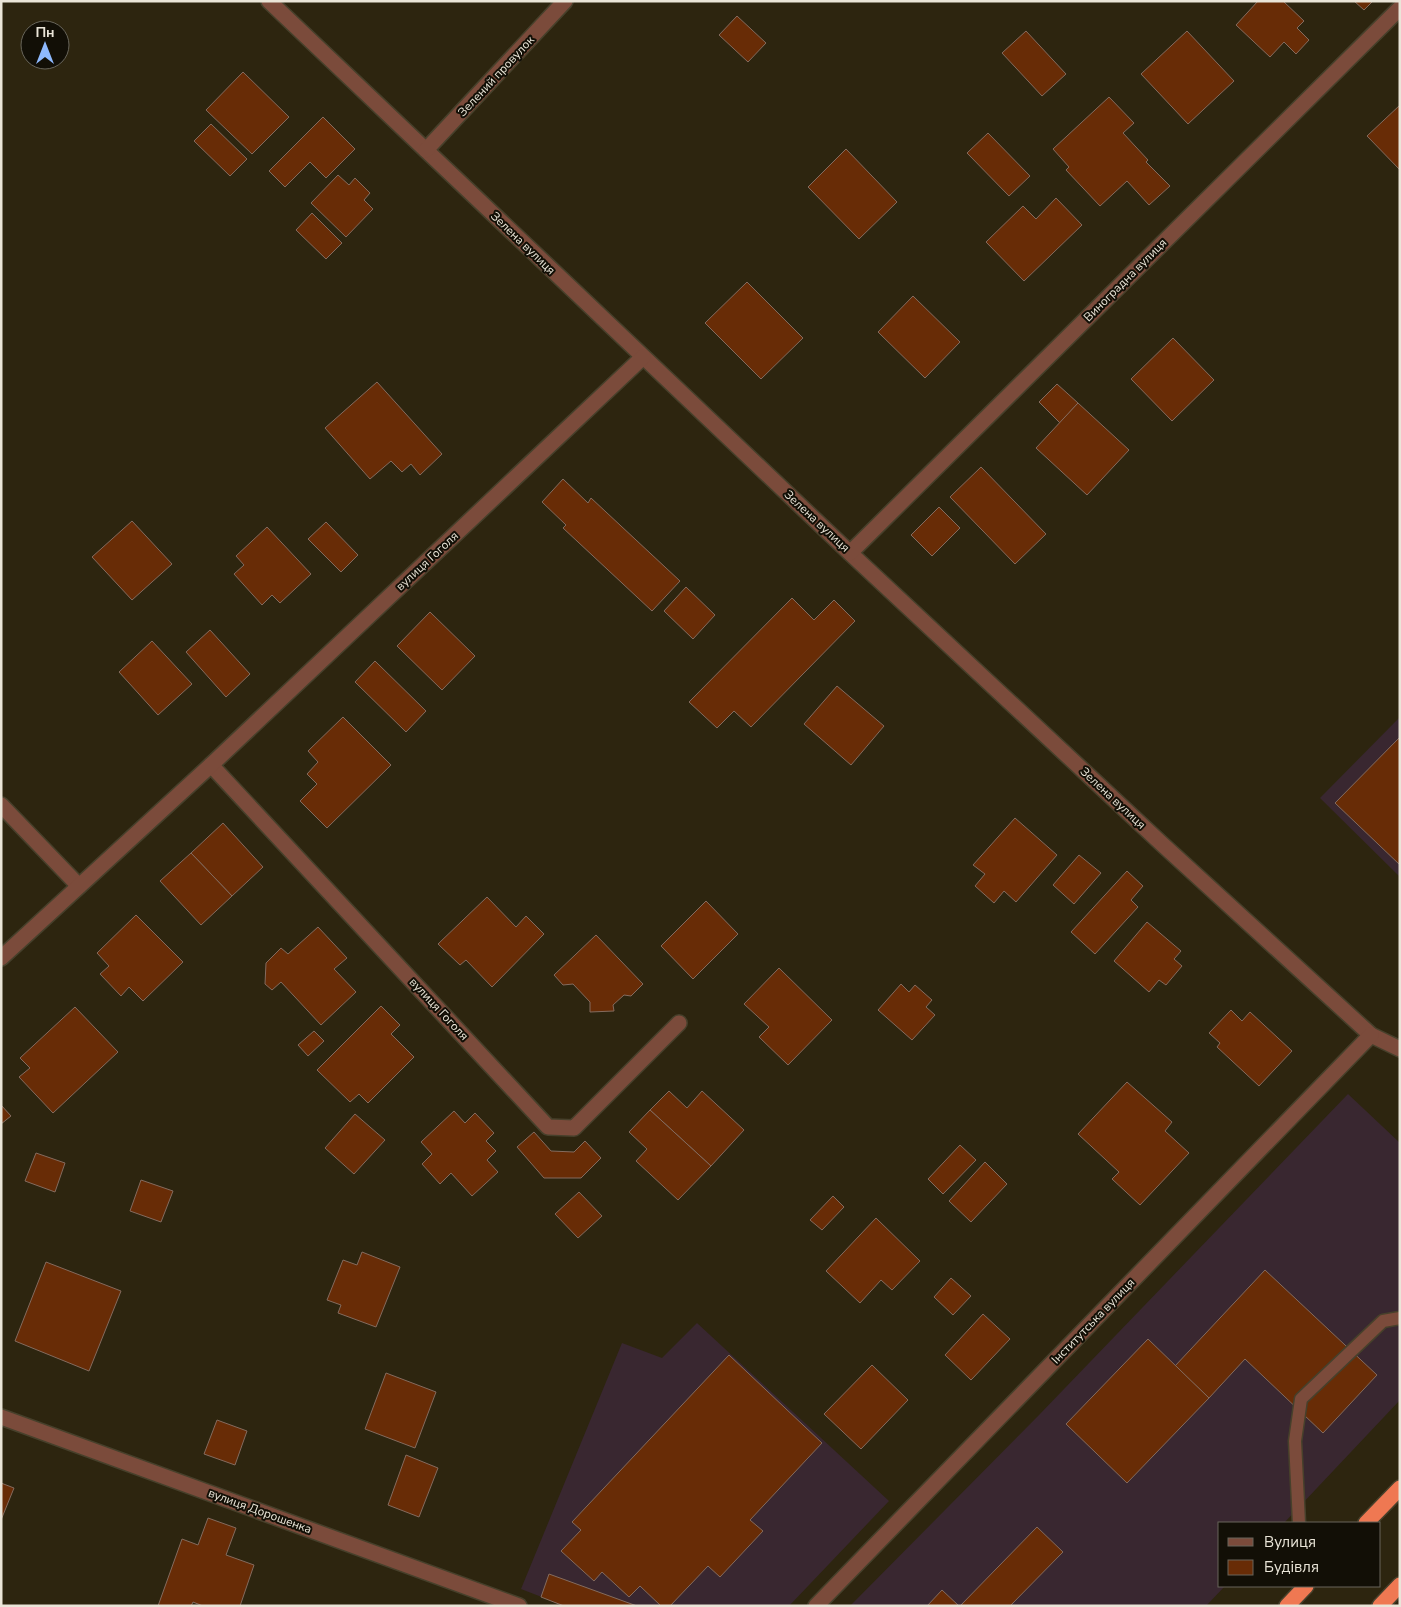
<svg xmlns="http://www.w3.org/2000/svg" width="1401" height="1607" font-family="'Nunito Sans',sans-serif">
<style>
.commercial{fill:#392730}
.building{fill:#682c06;stroke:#846b5e}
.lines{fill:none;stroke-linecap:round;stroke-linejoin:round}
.lane-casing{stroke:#47402b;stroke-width:15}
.street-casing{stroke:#47402b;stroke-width:18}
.highway-casing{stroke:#47402b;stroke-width:18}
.lane{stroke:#7b4b3b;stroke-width:12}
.street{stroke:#7b4b3b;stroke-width:15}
.highway{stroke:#ef7852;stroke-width:15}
.labels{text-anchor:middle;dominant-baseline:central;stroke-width:4;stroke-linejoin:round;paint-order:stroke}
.street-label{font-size:12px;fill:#eae5d8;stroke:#120f06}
</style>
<rect width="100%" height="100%" fill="#2d250f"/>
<g class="commercial">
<polygon points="1400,717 1400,877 1320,798"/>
<polygon points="1348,1094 1400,1143 1400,1400 1284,1523 1220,1523 1220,1586 1225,1586 1206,1606 850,1606 1039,1415"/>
<polygon points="697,1323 889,1501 789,1606 565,1606 521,1589 622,1343 662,1358"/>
</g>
<g class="building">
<polygon points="1258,1 1283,1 1304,21 1297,28 1309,40 1296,54 1284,42 1270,57 1236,25"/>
<polygon points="1354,1 1373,1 1364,10"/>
<polygon points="737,16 766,43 748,62 719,35"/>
<polygon points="1026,31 1066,74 1042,96 1002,53"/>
<polygon points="1187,31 1234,81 1188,124 1141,74"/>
<polygon points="243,72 289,117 252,154 206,110"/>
<polygon points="1109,97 1134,123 1123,133 1148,160 1146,162 1170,186 1149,205 1127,181 1100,206 1066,170 1069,167 1053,149"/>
<polygon points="1400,105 1400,170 1367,136"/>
<polygon points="323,117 355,149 326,178 310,162 285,187 269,171"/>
<polygon points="211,124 247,159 230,176 194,141"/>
<polygon points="988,133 1030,176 1009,196 967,153"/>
<polygon points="846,149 897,202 859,239 808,187"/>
<polygon points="338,175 349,185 355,178 370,193 364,200 373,209 346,237 311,203"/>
<polygon points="1056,198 1082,225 1024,281 986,242 1023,206 1036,219"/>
<polygon points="312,213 342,243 326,259 296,230"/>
<polygon points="747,282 803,338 761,379 705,323"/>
<polygon points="913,296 960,342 925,378 878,332"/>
<polygon points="1173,338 1214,380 1172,421 1131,379"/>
<polygon points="377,382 442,454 420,475 411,464 402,472 391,461 370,479 325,428"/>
<polygon points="1057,384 1078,403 1060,423 1039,402"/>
<polygon points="1078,403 1129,450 1087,495 1036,448"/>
<polygon points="981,467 1046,534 1015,564 950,497"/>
<polygon points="563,479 588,503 591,498 680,581 652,611 563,528 566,525 542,502"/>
<polygon points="939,507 960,528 932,556 911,535"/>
<polygon points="132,521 172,564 132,600 92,557"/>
<polygon points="326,522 358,555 341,572 308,539"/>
<polygon points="267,527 311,574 280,603 272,595 262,605 234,574 244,565 236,556"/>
<polygon points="686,587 715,615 693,639 664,611"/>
<polygon points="792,598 814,620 834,600 855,621 751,727 734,711 717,728 689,702"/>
<polygon points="430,612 475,656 442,690 397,646"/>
<polygon points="210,630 250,674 226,697 186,652"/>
<polygon points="152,641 192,684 158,715 119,672"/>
<polygon points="375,661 426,711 406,732 355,682"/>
<polygon points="837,686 884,726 851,765 804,724"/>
<polygon points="343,717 391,765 327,828 300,801 317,784 307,774 318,762 308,751"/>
<polygon points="1400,737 1400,865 1335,803"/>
<polygon points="1015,818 1057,855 1016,902 1004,891 994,903 975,886 985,874 973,865"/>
<polygon points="223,823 263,867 232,896 191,853"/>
<polygon points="191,853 232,896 201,925 160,881"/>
<polygon points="1079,855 1101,873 1074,904 1053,885"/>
<polygon points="1127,871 1143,886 1131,900 1138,907 1095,954 1071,932"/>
<polygon points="487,897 516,927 526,916 544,934 492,987 466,960 460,965 438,944"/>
<polygon points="706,901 738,934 693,979 661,946"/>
<polygon points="136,915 183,962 143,1001 129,987 121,996 100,974 109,966 97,953"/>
<polygon points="1147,922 1181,951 1174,959 1182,966 1166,985 1159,980 1149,992 1114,961"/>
<polygon points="318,927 347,958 334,969 356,992 321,1025 281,982 272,990 265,984 266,963 281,948 288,954"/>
<polygon points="596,935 643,984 631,996 624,995 613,1005 614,1011 590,1012 590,1002 573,984 563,985 554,975"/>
<polygon points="779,968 832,1020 788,1065 759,1037 769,1027 744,1004"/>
<polygon points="901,984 909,992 915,985 932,1000 926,1007 935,1015 912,1040 878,1010"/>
<polygon points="381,1006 400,1025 391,1034 414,1057 368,1103 359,1094 350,1102 317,1070"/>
<polygon points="75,1007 118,1052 53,1113 19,1077 30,1068 20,1058"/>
<polygon points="1231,1010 1242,1021 1250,1012 1292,1051 1259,1086 1217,1047 1220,1043 1209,1033"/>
<polygon points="314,1031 324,1041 308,1056 298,1045"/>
<polygon points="1127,1082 1172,1122 1165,1131 1189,1153 1140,1205 1112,1179 1119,1172 1078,1134"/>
<polygon points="669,1091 687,1108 702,1091 744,1130 711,1166 650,1110"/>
<polygon points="1,1105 11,1116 1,1124"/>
<polygon points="650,1110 711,1166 678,1200 636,1161 647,1149 629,1132"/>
<polygon points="454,1111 465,1123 475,1113 494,1133 486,1141 496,1151 487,1160 498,1172 472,1196 451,1173 440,1184 422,1164 432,1154 421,1142"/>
<polygon points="355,1114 385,1140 354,1174 325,1148"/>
<polygon points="534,1132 551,1151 574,1152 585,1141 601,1158 581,1178 544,1178 517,1147"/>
<polygon points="960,1145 976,1160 943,1194 928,1179"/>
<polygon points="36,1153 65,1163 55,1192 25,1181"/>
<polygon points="985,1162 1007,1184 971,1222 949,1201"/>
<polygon points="141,1180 173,1191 161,1222 130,1211"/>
<polygon points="579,1192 602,1216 578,1238 555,1214"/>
<polygon points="833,1196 844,1207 822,1230 810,1220"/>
<polygon points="876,1218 920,1261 892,1290 881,1280 860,1303 826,1271"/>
<polygon points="362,1252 400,1267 376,1327 338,1313 341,1305 327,1300 343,1260 357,1265"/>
<polygon points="46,1262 121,1291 89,1371 15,1341"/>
<polygon points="1265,1270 1377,1375 1323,1433 1245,1359 1209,1398 1175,1366"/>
<polygon points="951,1278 971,1296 953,1315 934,1297"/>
<polygon points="983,1314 1010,1339 971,1380 945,1355"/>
<polygon points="1148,1339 1209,1398 1127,1483 1066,1424"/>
<polygon points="729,1355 822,1443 750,1520 763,1531 720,1577 708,1566 670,1606 661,1606 640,1586 629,1597 602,1572 594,1581 561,1551 581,1530 572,1522"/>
<polygon points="872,1365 908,1400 861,1449 824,1414"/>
<polygon points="386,1373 436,1392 415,1448 365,1429"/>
<polygon points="217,1420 247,1431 235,1465 204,1454"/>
<polygon points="406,1455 438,1468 419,1517 388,1505"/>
<polygon points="1,1483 14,1488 1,1520"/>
<polygon points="208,1518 236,1528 226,1555 254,1565 240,1606 203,1606 193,1602 191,1606 158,1606 182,1539 198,1545"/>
<polygon points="1037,1527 1063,1552 1010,1606 960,1606"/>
<polygon points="549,1574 637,1606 564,1606 541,1597"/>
<polygon points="942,1590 959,1606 927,1606"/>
</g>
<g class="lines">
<defs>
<polyline id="lane" points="1299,1523 1295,1441 1301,1399 1383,1321 1400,1318"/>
<g id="street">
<polyline points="269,1 850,553 1162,844 1371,1035 1400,1049"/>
<polyline points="426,150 565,1"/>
<polyline points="850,553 1400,8"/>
<polyline points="211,765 548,1127 574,1128 679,1023"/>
<polyline points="1,805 79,886"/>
<polyline points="1,958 211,765 643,357"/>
<polyline points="1,1417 519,1606"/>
<polyline points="816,1606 1371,1035"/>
</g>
<g id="highway">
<polyline points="1366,1523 1400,1488"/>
<polyline points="1287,1606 1306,1586"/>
<polyline points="1380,1606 1400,1585"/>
</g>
</defs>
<use href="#lane" class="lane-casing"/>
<use href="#street" class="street-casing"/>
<use href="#highway" class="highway-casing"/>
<use href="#lane" class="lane"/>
<use href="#street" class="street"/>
<use href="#highway" class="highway"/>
</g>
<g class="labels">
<g class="street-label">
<text transform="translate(496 76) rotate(-47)">Зелений провулок</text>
<text transform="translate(523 243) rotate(44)">Зелена вулиця</text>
<text transform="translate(1125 280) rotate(-45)">Виноградна вулиця</text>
<text transform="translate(817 521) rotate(43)">Зелена вулиця</text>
<text transform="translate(427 561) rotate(-43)">вулиця Гоголя</text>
<text transform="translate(1113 798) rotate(43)">Зелена вулиця</text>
<text transform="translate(439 1009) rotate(47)">вулиця Гоголя</text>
<text transform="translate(1093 1321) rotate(-46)">Інститутська вулиця</text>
<text transform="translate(260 1511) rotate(20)">вулиця Дорошенка</text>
</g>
</g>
<rect width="1401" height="1607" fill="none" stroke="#eae5d8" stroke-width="5"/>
<rect x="1218" y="1522" width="162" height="65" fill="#120f06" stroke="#68655a"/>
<rect x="1228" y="1538" width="25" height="8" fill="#7b4b3b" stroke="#68655a"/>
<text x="1264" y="1547" font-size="15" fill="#eae5d8">Вулиця</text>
<rect x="1228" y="1560" width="25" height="15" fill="#682c06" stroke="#68655a"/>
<text x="1264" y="1572" font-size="15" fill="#eae5d8">Будівля</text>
<g transform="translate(45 45)"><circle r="24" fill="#120f06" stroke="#68655a"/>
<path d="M0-4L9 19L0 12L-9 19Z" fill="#8eb9fd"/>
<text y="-8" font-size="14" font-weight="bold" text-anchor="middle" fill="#eae5d8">Пн</text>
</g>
</svg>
